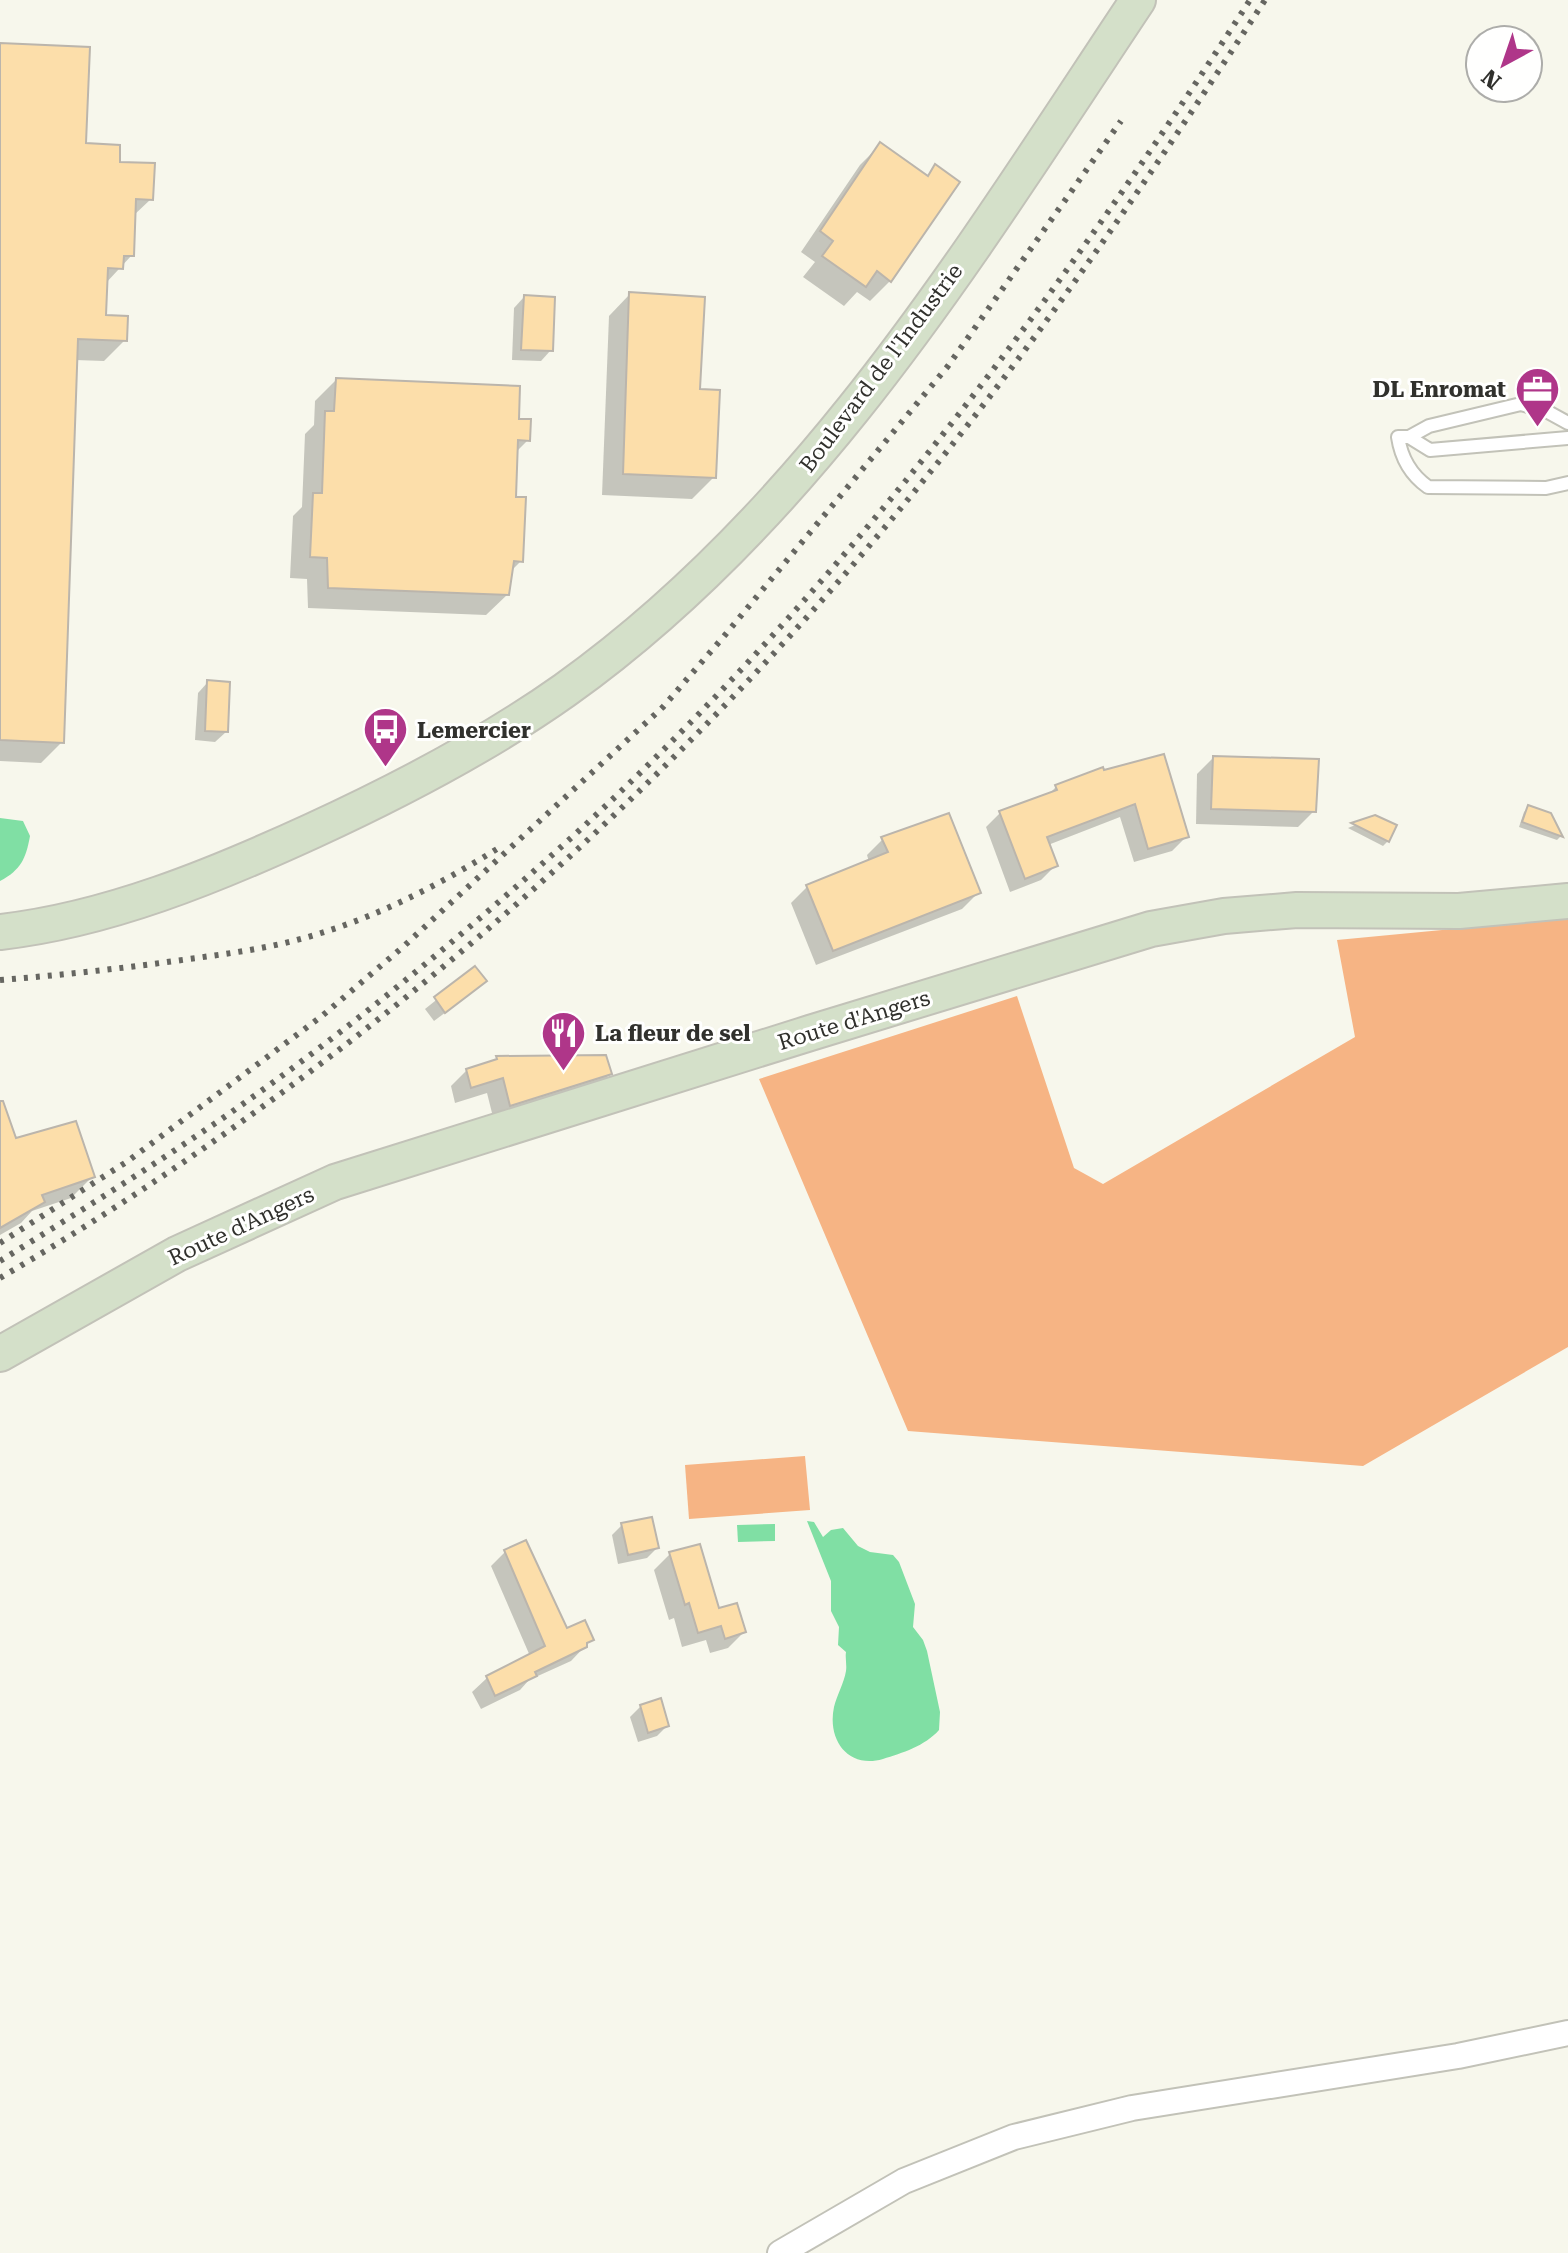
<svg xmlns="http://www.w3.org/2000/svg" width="1568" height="2253" font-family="'Roboto Serif',serif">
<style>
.green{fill:#f6b484}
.water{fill:#80dfa4}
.shadow{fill:#0003}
.building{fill:#fcdeaa;stroke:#bbb5ac;stroke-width:2}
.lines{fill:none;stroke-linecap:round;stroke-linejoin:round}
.lane-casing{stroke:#c2c2b8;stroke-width:16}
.street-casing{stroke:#c2c2b8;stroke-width:28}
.secondary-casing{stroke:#c2c2b8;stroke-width:38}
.lane{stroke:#fff;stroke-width:12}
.street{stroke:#fff;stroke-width:24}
.secondary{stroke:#d4e0c9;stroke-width:34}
.rail{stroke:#666661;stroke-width:6;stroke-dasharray:4 8;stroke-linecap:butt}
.labels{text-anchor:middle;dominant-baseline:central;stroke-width:6;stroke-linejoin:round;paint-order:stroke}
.street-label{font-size:22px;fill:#31312d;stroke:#fffffe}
.poi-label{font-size:22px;font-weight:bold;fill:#31312d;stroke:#fffffe;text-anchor:start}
</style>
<rect width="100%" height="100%" fill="#f7f7ec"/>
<g class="green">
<polygon points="1568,918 1568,1347 1363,1466 908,1431 759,1079 1017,996 1074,1168 1103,1184 1355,1037 1337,940"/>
<polygon points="805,1456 810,1510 689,1519 685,1465"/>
</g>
<g class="water">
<path d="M 0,818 L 23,821 L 30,836 C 26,858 21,870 0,881 Z"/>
<path d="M 807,1521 L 814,1522 L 823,1537 L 831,1530 L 843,1528 L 858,1546 L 870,1552 L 893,1555 L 899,1562 L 915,1604 L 913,1627 L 923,1640 L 927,1651 L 940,1712 L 939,1730 C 925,1746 902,1753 883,1759 C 848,1769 827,1740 834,1707 C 837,1695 844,1683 846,1671 C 847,1665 845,1658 846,1652 L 838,1645 L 839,1627 L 831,1611 L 831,1581 Z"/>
<polygon points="775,1524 775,1541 738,1542 737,1525"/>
</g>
<g class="shadow">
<polygon points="0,45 84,145 117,164 151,199 133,216 132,255 105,284 104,317 125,340 104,361 75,360 62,742 41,763 0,761"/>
<polygon points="880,145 926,177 935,167 890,281 870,301 857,292 844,306 803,277 815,262 801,252 860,165"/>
<polygon points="630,294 697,391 714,477 692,499 602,495 609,316"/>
<polygon points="524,297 551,350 541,361 512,360 514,308"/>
<polygon points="336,380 517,421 528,440 515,453 514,499 521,561 510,572 508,594 486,615 308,608 307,579 290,578 293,516 302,507 305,434 314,425 315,401"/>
<polygon points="208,682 226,732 215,742 195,740 198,693"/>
<polygon points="1213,758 1314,811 1298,827 1196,824 1197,774"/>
<polygon points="1103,773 1187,836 1172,851 1134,862 1120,817 1048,845 1056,865 1041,880 1010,892 986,827 1000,813 1048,795 1056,787"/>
<polygon points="1529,807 1550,814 1561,836 1557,840 1519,827 1524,812"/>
<polygon points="1375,817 1388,841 1383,846 1348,828"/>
<polygon points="883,839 978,893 962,909 816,965 791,903 807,887 869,862 867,855"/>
<polygon points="475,969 474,991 434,1021 425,1009"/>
<polygon points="497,1058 610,1074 594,1090 494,1121 487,1093 455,1103 451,1086 467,1070 492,1063"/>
<polygon points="0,1126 15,1141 93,1176 71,1198 32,1211 21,1223 0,1235"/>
<polygon points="622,1525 657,1548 647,1558 618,1564 612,1535"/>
<polygon points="505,1552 566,1631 592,1639 571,1661 529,1680 520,1690 481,1709 472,1692 487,1678 530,1656 491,1566"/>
<polygon points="670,1554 718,1611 744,1632 728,1648 710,1653 706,1640 682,1647 674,1618 669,1620 654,1570"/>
<polygon points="641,1706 667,1726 657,1736 638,1742 630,1717"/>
</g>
<g class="building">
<polygon points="0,43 90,47 86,143 120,145 120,162 155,163 153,200 136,199 134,256 124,256 123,269 108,268 106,315 128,316 127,341 78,339 64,743 0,740"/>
<polygon points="880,142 928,176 935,164 960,182 891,282 877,271 866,287 822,256 833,241 820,231"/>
<polygon points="629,292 705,297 700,389 720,390 716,478 623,474"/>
<polygon points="524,295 555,297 553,351 521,350"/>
<polygon points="336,378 520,386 519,419 531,419 530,441 518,440 516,497 526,497 523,562 514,561 509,595 328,588 327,558 310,557 313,493 322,493 325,411 334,411"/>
<polygon points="207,680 230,682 228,732 205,731"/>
<polygon points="1164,754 1189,837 1148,849 1135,804 1047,837 1058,866 1025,879 999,811 1057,790 1055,785 1103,767 1104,770"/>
<polygon points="1213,756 1319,759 1316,812 1211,809"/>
<polygon points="1528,805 1551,813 1563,837 1522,822"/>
<polygon points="949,813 981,893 833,951 806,885 888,852 881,837"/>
<polygon points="1375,815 1397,825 1389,842 1351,823"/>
<polygon points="475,966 487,981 445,1013 434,997"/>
<polygon points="606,1055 612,1074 510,1106 503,1078 471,1088 466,1069 497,1059 496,1056"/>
<polygon points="0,1101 3,1101 16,1138 76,1121 95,1177 42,1195 45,1202 0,1228"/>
<polygon points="652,1517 659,1548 628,1555 621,1523"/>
<polygon points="526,1540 567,1628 585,1620 594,1640 587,1643 587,1647 535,1672 537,1676 495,1696 486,1676 545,1646 504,1550"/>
<polygon points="700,1544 719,1608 737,1603 746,1632 725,1639 721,1626 698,1633 689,1603 685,1605 669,1552"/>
<polygon points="661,1698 669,1726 648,1733 640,1705"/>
</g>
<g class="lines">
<defs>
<g id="lane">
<polyline points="1409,437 1429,426 1521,404 1548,412 1568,423"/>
<path d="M 1568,438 L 1430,450 L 1409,437 L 1398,437 C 1401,457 1411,475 1428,487 L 1546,488 L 1568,483"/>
</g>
<polyline id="street" points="780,2253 904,2181 1014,2137 1132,2108 1458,2056 1568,2033"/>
<g id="secondary">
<path d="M 0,932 C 107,920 214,876 312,831 C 399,791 486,746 565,690 C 813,513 972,249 1138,0"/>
<polyline points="0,1354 177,1254 335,1182 810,1033 1151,929 1224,916 1297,910 1459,911 1568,901"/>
</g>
</defs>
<use href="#lane" class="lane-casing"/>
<use href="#street" class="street-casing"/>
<use href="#secondary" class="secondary-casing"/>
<use href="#lane" class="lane"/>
<use href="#street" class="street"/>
<use href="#secondary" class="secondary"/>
<g class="rail">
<path d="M 0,980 C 63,975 126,968 189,959 C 233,953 278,947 321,933 C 383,914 442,883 497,849"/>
<polyline points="0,1243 128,1161 322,1016 404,946 663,707 725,635 948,366 1121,121"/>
<path d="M 0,1261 C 74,1215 148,1169 220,1120 C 343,1035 460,938 571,838 C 838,594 1055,303 1250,0"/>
<path d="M 0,1278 C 353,1071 670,795 927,476 C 1050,325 1159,163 1265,0"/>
</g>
</g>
<defs>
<symbol id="office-pin" viewBox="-11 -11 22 30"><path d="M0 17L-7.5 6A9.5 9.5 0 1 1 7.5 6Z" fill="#af3689" stroke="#fffffe"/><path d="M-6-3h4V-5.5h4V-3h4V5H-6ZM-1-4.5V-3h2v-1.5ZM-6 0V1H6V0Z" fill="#fff"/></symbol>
<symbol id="bus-pin" viewBox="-11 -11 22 30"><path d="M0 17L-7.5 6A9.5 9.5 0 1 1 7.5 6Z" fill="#af3689" stroke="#fffffe"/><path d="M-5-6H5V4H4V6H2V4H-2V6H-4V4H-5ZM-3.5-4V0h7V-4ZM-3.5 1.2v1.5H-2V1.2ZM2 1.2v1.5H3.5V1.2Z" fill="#fff"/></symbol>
<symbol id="restaurant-pin" viewBox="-11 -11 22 30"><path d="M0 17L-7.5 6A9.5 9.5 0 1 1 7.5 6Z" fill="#af3689" stroke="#fffffe"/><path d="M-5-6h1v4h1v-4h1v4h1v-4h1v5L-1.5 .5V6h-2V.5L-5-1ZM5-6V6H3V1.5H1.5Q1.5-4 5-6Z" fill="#fff"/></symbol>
</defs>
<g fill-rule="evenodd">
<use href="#office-pin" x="1512" y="364" width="51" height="69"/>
<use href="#bus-pin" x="360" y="704" width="51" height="69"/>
<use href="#restaurant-pin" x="538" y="1008" width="51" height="69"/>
</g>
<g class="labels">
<g class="street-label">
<text transform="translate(881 368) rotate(-53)">Boulevard de l'Industrie</text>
<text transform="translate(854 1020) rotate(-17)">Route d'Angers</text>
<text transform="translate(241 1226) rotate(-25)">Route d'Angers</text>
</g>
<g class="poi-label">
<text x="1506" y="389" text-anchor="end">DL Enromat</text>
<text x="417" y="730">Lemercier</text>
<text x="595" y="1033">La fleur de sel</text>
</g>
</g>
<g transform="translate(1504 64) rotate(220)"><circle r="38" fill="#fffffe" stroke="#adadaa" stroke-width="2"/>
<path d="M0-6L14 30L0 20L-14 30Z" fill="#af3689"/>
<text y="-12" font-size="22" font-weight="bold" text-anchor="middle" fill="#31312d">N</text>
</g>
</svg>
